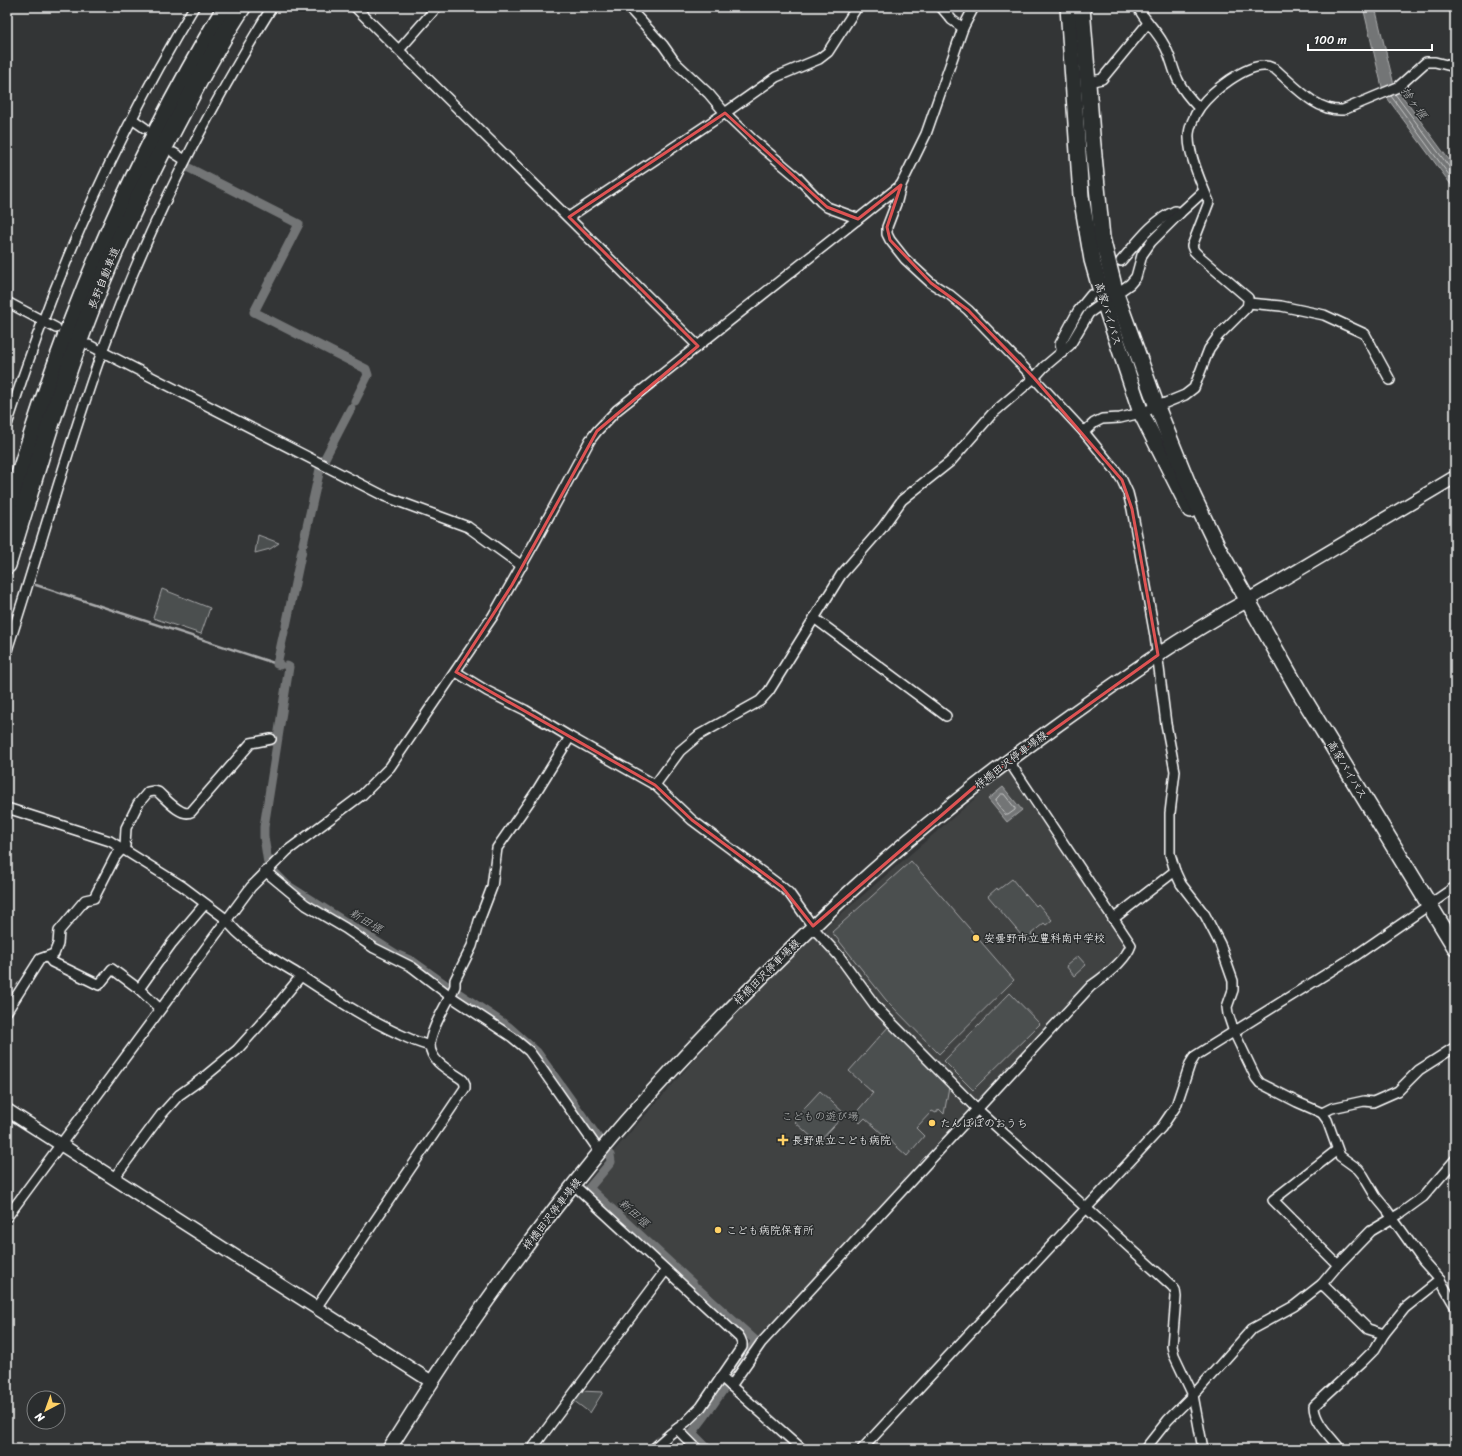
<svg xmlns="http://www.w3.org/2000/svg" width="1462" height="1456" font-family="Sriracha,'Klee One',sans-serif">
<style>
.built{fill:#404243}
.green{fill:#4c4f50;stroke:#a6a7a8}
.water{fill:#737576;stroke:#abacad}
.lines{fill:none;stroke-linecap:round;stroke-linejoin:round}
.shore{stroke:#c7c8c8;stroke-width:1}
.stream{stroke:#abacad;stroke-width:2.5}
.canal{stroke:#737576;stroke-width:9}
.minor-casing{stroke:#fff;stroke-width:12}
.tertiary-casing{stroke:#fff;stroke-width:15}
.secondary-casing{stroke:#fff;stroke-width:16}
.trunk-casing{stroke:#fff;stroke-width:18}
.motorway-casing{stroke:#fff;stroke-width:20}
.minor{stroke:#2a2d2e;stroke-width:9}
.tertiary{stroke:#2a2d2e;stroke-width:12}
.secondary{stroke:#2a2d2e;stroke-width:13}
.trunk{stroke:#2a2d2e;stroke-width:15}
.motorway{stroke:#2a2d2e;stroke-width:17}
.marked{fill:none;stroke:#de5353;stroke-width:3;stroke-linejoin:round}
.poi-dot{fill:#ffd166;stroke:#2a2d2e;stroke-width:1.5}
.labels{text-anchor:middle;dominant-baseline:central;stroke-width:3;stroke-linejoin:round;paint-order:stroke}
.street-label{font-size:11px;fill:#fff;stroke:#2a2d2e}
.poi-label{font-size:11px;fill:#fff;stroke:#2a2d2e;text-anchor:start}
.park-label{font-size:11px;fill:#b7b9b9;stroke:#2a2d2e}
.water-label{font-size:12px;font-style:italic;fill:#b2b3b4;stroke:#2a2d2e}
</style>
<rect width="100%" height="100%" fill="#333536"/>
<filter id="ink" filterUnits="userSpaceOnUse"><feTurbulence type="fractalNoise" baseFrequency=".025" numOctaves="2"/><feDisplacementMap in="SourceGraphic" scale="8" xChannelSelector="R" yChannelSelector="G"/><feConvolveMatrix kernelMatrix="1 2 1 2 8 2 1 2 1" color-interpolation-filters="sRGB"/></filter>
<g filter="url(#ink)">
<g class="built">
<polygon points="1007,771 1012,771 1125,943 1125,949 980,1102 975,1102 877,1004 838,945 825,933 826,927"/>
<polygon points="816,935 856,984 972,1108 971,1110 759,1341 595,1190 593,1187 614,1160 612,1153 720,1031 771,979"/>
</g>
<g class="green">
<polygon points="258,535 279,543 270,549 255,553"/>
<polygon points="162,589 210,608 201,634 153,618"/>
<polygon points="911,861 1014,980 939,1054 886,1000 832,932"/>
<polygon points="1012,879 1025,895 1026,894 1036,906 1038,904 1052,920 1046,925 1044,923 1031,934 1032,937 1027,942 988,896 997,888 998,890"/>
<polygon points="1078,956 1086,965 1074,976 1066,966"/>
<polygon points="1010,993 1040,1024 973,1090 944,1061"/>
<polygon points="889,1026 949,1087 944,1114 939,1109 936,1113 932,1111 916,1128 924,1136 907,1156 865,1118 860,1123 853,1116 873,1093 849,1071"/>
<polygon points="820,1091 845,1114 820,1141 818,1139 816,1141 795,1122 797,1120 795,1118"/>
<polygon points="580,1391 603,1392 590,1413 573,1400"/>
</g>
<g class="water">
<polygon points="1363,7 1375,7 1394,85 1455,168 1455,190 1388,99 1382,87"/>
<polygon points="1003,787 1022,810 1007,822 988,799"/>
</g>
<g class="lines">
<g class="shore">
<polyline points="1395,94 1450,168 1455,170"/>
<polyline points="1391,96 1455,183"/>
<polygon points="1001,794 1004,794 1015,808 1015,810 1008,815 1006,815 995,801"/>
</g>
<polyline class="stream" points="36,585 277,664"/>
<g class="canal">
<polyline points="187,167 299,224 254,312 366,369 368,375 355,401"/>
<polyline points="325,458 351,408"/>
<polyline points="303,544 320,469"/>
<polyline points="286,626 302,550"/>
<polyline points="280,665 277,664 284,632"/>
<polyline points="268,863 264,837 264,827 289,667 287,666"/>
<polyline points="272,870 287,885 396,954 412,961 450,988"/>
<polyline points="458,993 509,1027 537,1052 599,1139"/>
<polyline points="610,1155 611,1162 589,1188 693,1284"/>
<polyline points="697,1288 756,1341 730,1379"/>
<polyline points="708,1449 692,1433 705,1416 725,1387"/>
</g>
<defs>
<g id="minor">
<polyline points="355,7 698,346"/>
<polyline points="628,7 663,45 675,62 709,94 725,113 752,139 796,176 821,202 827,207 854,217 857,220"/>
<polyline points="941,7 952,20 963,28"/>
<polyline points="974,7 963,28 926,134 901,185 897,201 887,227 887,234 890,240 905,259 931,283 950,295 968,310 1034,378 1084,432 1116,471 1122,480 1128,493 1132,509 1155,636 1166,724 1175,771 1170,813 1170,854 1175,871 1181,884 1205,915 1220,944 1233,981 1233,990 1227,1007 1228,1014 1234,1032 1256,1078 1260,1083 1297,1102 1322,1113 1327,1120 1340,1156 1358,1169 1363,1175 1376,1197 1386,1209 1423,1261 1440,1280 1455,1306"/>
<path d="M 1138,7 C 1144,20 1156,30 1163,43 C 1171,55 1172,68 1178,80 C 1183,91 1191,100 1199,108"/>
<polyline points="399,50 437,7"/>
<polyline points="1088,82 1102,79 1148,23"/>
<polyline points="132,119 145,128"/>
<polyline points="174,153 185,160"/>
<polyline points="569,217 725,113 776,77 819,59 828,52 857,7"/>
<path d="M 1121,261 C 1137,243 1152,221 1175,211 L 1180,213"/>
<polyline points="7,302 56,328"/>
<polyline points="1248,303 1281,306 1324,315 1365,334 1390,380"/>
<polyline points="89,345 384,496 468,527 522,566"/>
<polyline points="1062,353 1060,344 1078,311 1091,295"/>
<path d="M 7,425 C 53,279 115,138 194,7"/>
<path d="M 1084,432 L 1094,423 L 1102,419 L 1120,418 L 1141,413 L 1185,395 L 1194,388 L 1209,349 L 1219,335 L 1247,307 L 1248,303 L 1248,298 L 1199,256 L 1194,251 L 1192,246 L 1209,202 C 1202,185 1189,156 1189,138 C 1188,129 1195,114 1200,107 C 1212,91 1246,64 1266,66 C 1269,66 1272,68 1275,69 C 1294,85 1316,112 1343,110 L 1398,87 L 1426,62 L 1435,62 L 1455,67"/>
<polyline points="814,618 946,716"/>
<path d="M 7,650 C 40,550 67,448 103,349 C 147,229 205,115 272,7"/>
<polyline points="456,672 487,691 525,710 570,737 655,785 692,820 782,887 789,893 816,931 839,956 877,1008 977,1109 1172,1286 1175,1290 1176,1297 1172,1346 1174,1355 1193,1395 1203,1449"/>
<polyline points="655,785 680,751 699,735 760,701 769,691 841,575 882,528 902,500 951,461 992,414 1034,378 1044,367 1070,345 1089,313 1130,284 1136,277 1142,255 1151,242 1180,213 1204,191"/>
<path d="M 7,808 L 110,841 L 182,886 L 226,919 C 240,941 280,963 301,976 C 333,997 364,1018 399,1034 C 409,1039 419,1043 430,1046"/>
<polyline points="265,871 306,905 345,928 374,948 412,967 450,996 512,1037 529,1051 537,1062 600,1152"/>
<polyline points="1113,919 1175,871"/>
<polyline points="48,957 52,962 99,985 112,969 139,989 160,1009"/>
<polyline points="139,989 172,943 205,904"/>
<path d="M 7,1011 L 40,959 L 54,954 L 58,944 L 59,931 L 85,900 L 94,898 L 115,857 L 125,846 L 126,828 L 138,804 L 148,792 L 154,791 L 158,792 C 166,799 181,817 191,812 L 251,743 L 271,739"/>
<polyline points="1322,1113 1332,1108 1364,1101 1373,1102 1398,1091 1419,1070 1455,1047"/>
<polyline points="1337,1150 1273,1200 1338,1265"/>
<polyline points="114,1178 161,1115 179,1095 203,1078 237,1050 274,1009 301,976"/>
<polyline points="574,1185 740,1338 742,1343 742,1347 701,1407 686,1422 670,1434 653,1449"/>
<polyline points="7,1217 251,887 287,851 362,795 390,767 493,616 536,540 590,440 597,431 617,410 901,185"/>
<polyline points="1322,1284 1368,1329 1384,1334"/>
<path d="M 316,1308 L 465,1088 L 465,1084 L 463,1080 C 455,1074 445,1069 438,1062 C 434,1058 430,1051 430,1045 C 430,1029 449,1001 455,986 L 455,980 L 472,946 L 479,921 L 492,887 L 497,848 L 536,792 L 570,737"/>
<polyline points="721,1377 802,1449"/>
<path d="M 731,1386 L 761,1343 L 1091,986 C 1104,977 1126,960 1131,945 L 1008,760"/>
<polyline points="677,1429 697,1449"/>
<polyline points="532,1449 666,1270"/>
<polyline points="862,1449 1161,1128 1176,1106 1190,1064 1195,1056 1355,956 1455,887"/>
<polyline points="1145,1449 1168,1420 1198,1390 1252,1329 1294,1306 1322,1284 1338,1265 1371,1231 1401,1213 1423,1197 1455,1160"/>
<path d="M 1340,1449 C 1331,1437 1314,1422 1314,1406 L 1362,1362 L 1375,1349 L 1384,1334 L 1405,1308 L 1440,1280"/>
</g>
<g id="tertiary">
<polyline points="1248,600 1455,477"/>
<polyline points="7,1110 432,1382"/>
</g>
<path id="secondary" d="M 389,1449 C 412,1413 435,1376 459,1341 C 503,1277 549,1214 598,1154 C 649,1092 704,1035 760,979 C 791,948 821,918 853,889 C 916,831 984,778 1053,728 C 1116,683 1180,637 1248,600"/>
<g id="trunk">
<polyline points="1068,7 1081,196 1092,260 1104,302 1141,413 1190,510"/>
<polyline points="1082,7 1092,135 1102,238 1116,294 1157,407 1193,496 1218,548 1299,691 1455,947"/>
</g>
<g id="motorway">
<path d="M 7,516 C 27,450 48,383 73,319 C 115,210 166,107 226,7"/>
<path d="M 7,565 C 32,485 55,403 85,324 C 113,249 148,176 186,105 C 203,72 221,39 242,7"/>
</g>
</defs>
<use href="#minor" class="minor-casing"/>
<use href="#tertiary" class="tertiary-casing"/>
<use href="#secondary" class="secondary-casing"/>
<use href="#trunk" class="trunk-casing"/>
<use href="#motorway" class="motorway-casing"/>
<use href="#minor" class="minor"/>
<use href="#tertiary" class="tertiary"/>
<use href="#secondary" class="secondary"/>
<use href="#trunk" class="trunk"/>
<use href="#motorway" class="motorway"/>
</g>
</g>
<path class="marked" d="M 725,113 L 827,207 L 858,219 L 901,185 L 887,227 L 890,240 L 931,283 L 968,310 L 1034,378 L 1122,480 L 1132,509 L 1158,655 L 979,783 L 813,926 L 782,887 L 692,820 L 655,785 L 456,672 L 512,585 L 597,431 L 698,346 L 569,217 Z"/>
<g class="poi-dot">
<circle cx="976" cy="938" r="4"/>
<circle cx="932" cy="1123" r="4"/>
<path d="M781 1134h4v4h4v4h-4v4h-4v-4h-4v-4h4z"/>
<circle cx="718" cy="1230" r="4"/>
</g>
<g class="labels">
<g class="street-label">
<text transform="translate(104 278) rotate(-68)">長野自動車道</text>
<text transform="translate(1108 314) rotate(73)">高家バイパス</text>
<text transform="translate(1011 760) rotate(-37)">梓橋田沢停車場線</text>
<text transform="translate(1347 770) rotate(59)">高家バイパス</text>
<text transform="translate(767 972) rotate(-45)">梓橋田沢停車場線</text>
<text transform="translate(552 1214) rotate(-52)">梓橋田沢停車場線</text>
</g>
<g class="poi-label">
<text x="984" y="938">安曇野市立豊科南中学校</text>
<text x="940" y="1123">たんぽぽのおうち</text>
<text x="792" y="1140">長野県立こども病院</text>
<text x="726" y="1230">こども病院保育所</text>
</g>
<g class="park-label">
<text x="820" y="1116">こどもの遊び場</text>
</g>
<g class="water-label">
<text transform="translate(1414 103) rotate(55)">捨ヶ堰</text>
<text transform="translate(366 921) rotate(32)">新田堰</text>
<text transform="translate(634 1213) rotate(43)">新田堰</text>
</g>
</g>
<rect width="1462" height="1456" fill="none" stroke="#2a2d2e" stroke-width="24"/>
<rect x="12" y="12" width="1438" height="1432" fill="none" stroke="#fff" stroke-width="1.5" filter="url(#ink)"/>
<g transform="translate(46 1410) rotate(221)"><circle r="19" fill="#2a2d2e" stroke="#7f8182"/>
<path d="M0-3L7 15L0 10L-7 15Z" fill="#ffd166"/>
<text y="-6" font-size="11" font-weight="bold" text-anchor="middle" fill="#ffffff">N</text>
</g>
<path d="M1308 44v6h124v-6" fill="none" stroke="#ffffff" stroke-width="2"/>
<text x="1314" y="44" font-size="12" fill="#ffffff" stroke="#2a2d2e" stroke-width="3" paint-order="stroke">100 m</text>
</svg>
